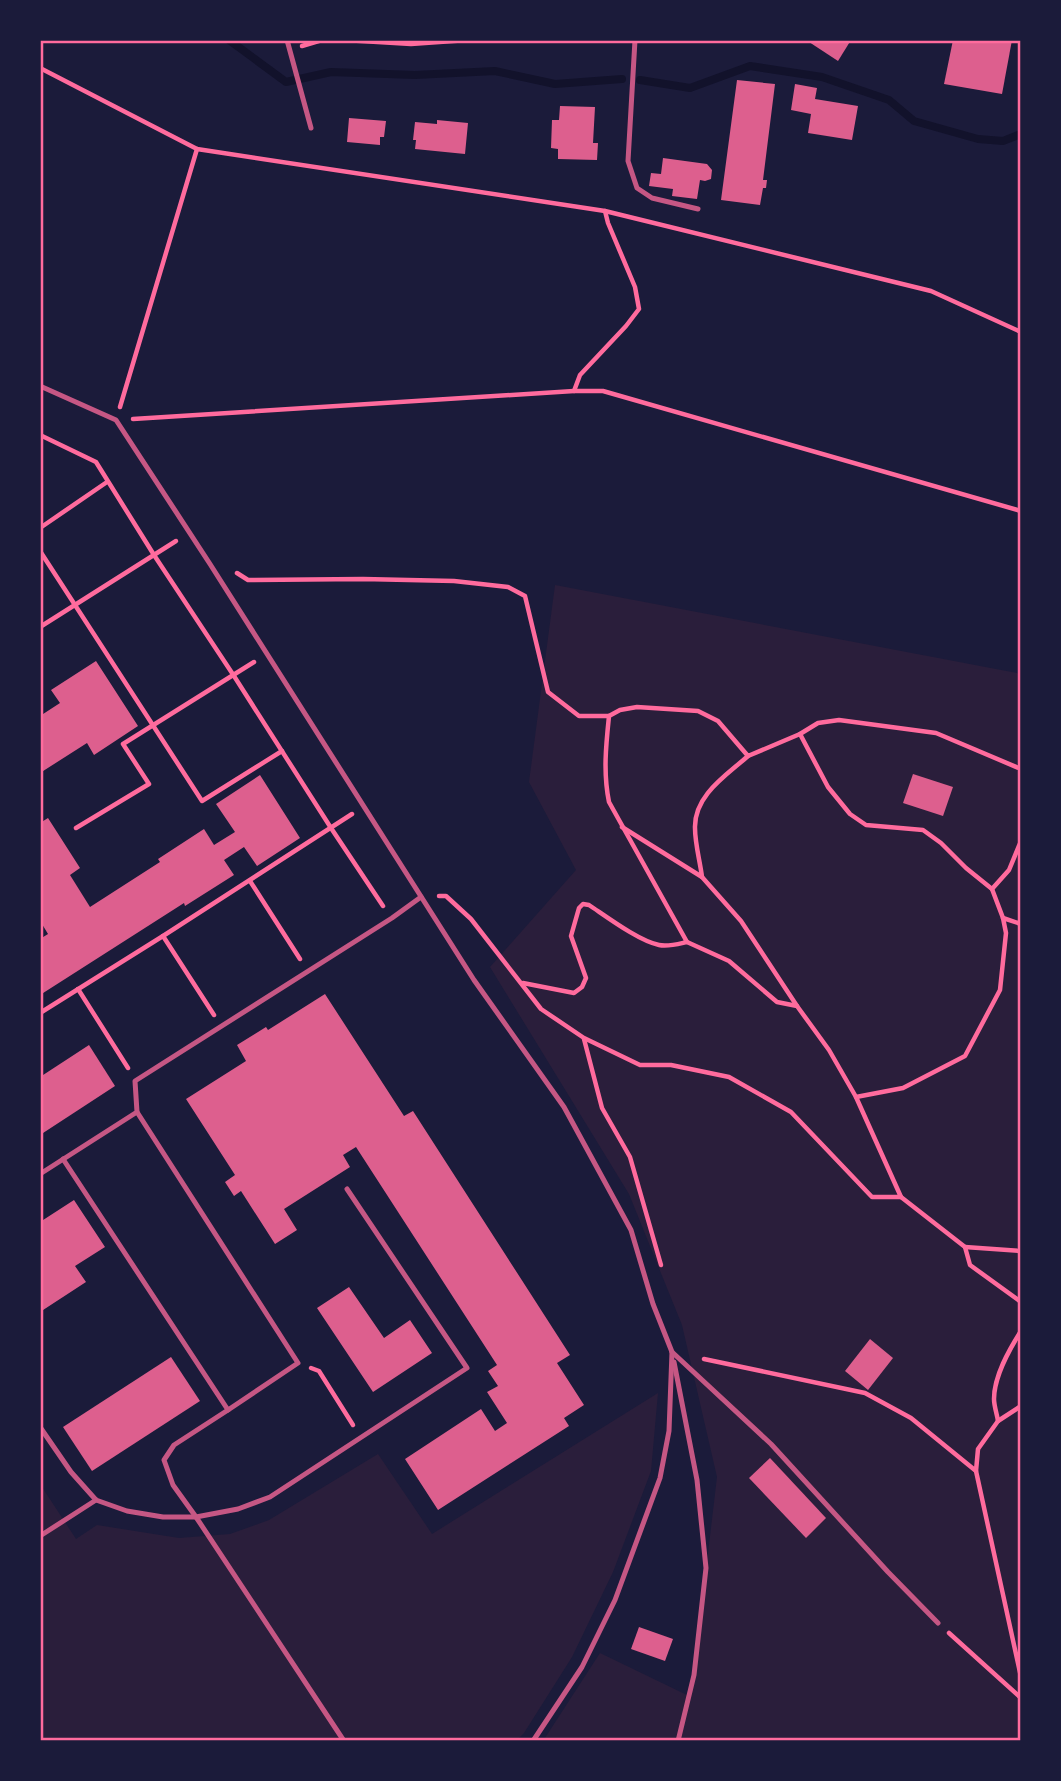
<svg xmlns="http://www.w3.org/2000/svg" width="1061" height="1781" font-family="'IBM Plex Serif',serif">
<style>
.green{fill:#2a1e3b}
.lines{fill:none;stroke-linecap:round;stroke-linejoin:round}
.stream{stroke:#12122b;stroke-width:8}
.building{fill:#dd5f8e}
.path{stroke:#ff6b9d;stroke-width:4.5}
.service{stroke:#c65784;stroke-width:5}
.neatline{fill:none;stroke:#ff6b9d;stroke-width:2.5}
</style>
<rect width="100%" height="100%" fill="#1b1b3a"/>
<g class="green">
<polygon points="555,585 1017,673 1021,676 1021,1741 543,1741 600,1653 691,1697 717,1477 682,1325 629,1194 490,967 576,870 529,782"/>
<polygon points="658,1393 651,1471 613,1572 572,1657 524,1733 516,1741 40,1741 40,1484 76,1539 97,1525 179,1538 230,1534 269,1520 378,1454 432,1534"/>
</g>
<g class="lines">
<g class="stream">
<polyline points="229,40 286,82 331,72 415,75 495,71 555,84 622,79"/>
<polyline points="640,80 690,88 750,66 822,77 889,100 914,121 978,139 1003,141 1021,134"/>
</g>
</g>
<g class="building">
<polygon points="806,40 851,40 838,61"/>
<polygon points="953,40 1012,40 1002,94 944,84"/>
<polygon points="737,80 775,84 763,180 767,180 766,188 763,188 760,205 721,200"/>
<polygon points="795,84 817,88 815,99 858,106 852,140 808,133 811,114 791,110"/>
<polygon points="560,106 595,107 593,143 598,143 597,160 558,159 558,149 551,148 552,120 559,120"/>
<polygon points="349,118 386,121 384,137 380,137 380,145 347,142"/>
<polygon points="437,120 468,123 465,154 415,149 416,140 413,140 415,122 437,124"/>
<polygon points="663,158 707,164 712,170 711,179 705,181 700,180 697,199 672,196 673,189 649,186 651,173 661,174"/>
<polygon points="96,661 138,726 94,755 87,743 40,773 40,716 60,703 51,690"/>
<polygon points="913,774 953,787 943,816 903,803"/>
<polygon points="260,775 300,838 257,866 244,847 224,860 234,875 185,906 184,903 40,995 40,939 48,934 42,924 40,925 40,823 48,818 80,868 70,875 90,907 160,862 158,859 204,829 214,845 235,832 216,804"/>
<polygon points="325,994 404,1116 413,1111 570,1355 557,1363 584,1405 564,1418 569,1426 438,1510 405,1459 481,1409 495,1431 507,1423 487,1392 498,1386 488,1371 497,1365 356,1147 343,1155 350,1167 284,1209 297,1230 275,1244 241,1191 234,1196 225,1182 235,1175 186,1099 246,1061 237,1045 266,1027 268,1030"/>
<polygon points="89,1045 115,1086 40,1135 40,1077"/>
<polygon points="74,1200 105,1247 75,1266 86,1282 40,1312 40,1222"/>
<polygon points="349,1287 384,1338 410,1320 432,1353 373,1392 317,1308"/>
<polygon points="870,1339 893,1358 868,1390 845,1371"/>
<polygon points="171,1357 200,1401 92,1471 63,1427"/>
<polygon points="770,1458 826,1518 806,1538 749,1478"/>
<polygon points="639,1627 673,1639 665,1661 631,1649"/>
</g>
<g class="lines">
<g class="path">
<polyline points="344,40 411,44 468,40"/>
<polyline points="302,46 322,40"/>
<polyline points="40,68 197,149 605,211 931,291 1021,332"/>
<polyline points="574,391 580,375 626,326 639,309 635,287 608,223 605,211"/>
<polyline points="120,407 197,149"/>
<polyline points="133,419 574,391 603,391 1021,511"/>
<polyline points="40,435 96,462 154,555 234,676 331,828 383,906"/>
<polyline points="40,528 107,482"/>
<polyline points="40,551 202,801 282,751"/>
<polyline points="237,573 248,580 363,579 454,581 508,587 525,596 548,692 579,716 609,716"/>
<polyline points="40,627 176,541"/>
<polyline points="800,734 828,787 850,814 866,825 923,830 941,843 966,868 992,889"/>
<polyline points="622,827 702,877 741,921 797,1006"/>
<polyline points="76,828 149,784 123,744 254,662"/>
<path d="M 702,877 C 700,861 695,844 695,828 C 694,795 727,775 748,756"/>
<polyline points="250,881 300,959"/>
<polyline points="439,896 446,896 471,919 541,1009 584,1038 640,1065 671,1065 729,1077 791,1112 872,1197 901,1197 856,1097 903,1088 965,1056 1000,990 1006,933 1003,918 992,889 1009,870 1021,841"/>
<polyline points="1003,918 1021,924"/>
<polyline points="163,936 214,1015"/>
<polyline points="687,942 729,961 777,1002 797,1006 829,1050 856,1097"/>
<path d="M 523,983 L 574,993 L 582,987 L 586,978 L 571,936 L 579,908 L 583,904 L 589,905 C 607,917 639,941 659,945 C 668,947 678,944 687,942 L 609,802 C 603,773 606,745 609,716 L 620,710 L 637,707 L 698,711 L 718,721 L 748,756 L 800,734 L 818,723 L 839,720 L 936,733 L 1021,769"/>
<polyline points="78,989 128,1068"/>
<polyline points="40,1013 163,936 352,814"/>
<polyline points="584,1039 602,1108 630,1157 661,1265"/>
<polyline points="901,1197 965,1247 970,1265 1021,1302"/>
<polyline points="965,1247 1021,1251"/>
<polyline points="704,1359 865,1393 911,1418 976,1471 978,1449 998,1421 1021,1406"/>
<polyline points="311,1368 319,1371 353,1425"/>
<path d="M 998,1421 C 997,1414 994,1406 994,1399 C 994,1376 1009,1350 1021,1331"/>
<polyline points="976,1471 1021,1677"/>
<polyline points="949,1633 1021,1698"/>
<polyline points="40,1740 41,1741"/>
</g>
<g class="service">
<polyline points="287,40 311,128"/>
<polyline points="635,40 628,161 637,188 652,198 698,209"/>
<polyline points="40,386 116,420 210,564 474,980 564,1107 631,1230 653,1304 672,1352 669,1431 660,1478 615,1600 582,1667 533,1741"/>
<polyline points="63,1159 228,1410 298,1363 137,1112"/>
<polyline points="40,1174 137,1112 135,1081 392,918 421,897"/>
<polyline points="672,1352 771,1444 888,1572 938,1623"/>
<polyline points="674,1362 697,1480 706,1568 694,1675 678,1741"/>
<polyline points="228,1410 174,1445 164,1460 173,1485 196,1517 344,1741"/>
<polyline points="40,1427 71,1472 96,1500 127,1511 163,1517 196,1517 238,1509 270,1497 467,1368 347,1189"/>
<polyline points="40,1536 96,1500"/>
</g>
</g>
<rect width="1061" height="1781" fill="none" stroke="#1b1b3a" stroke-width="84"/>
<rect x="42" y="42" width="977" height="1697" class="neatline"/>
</svg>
